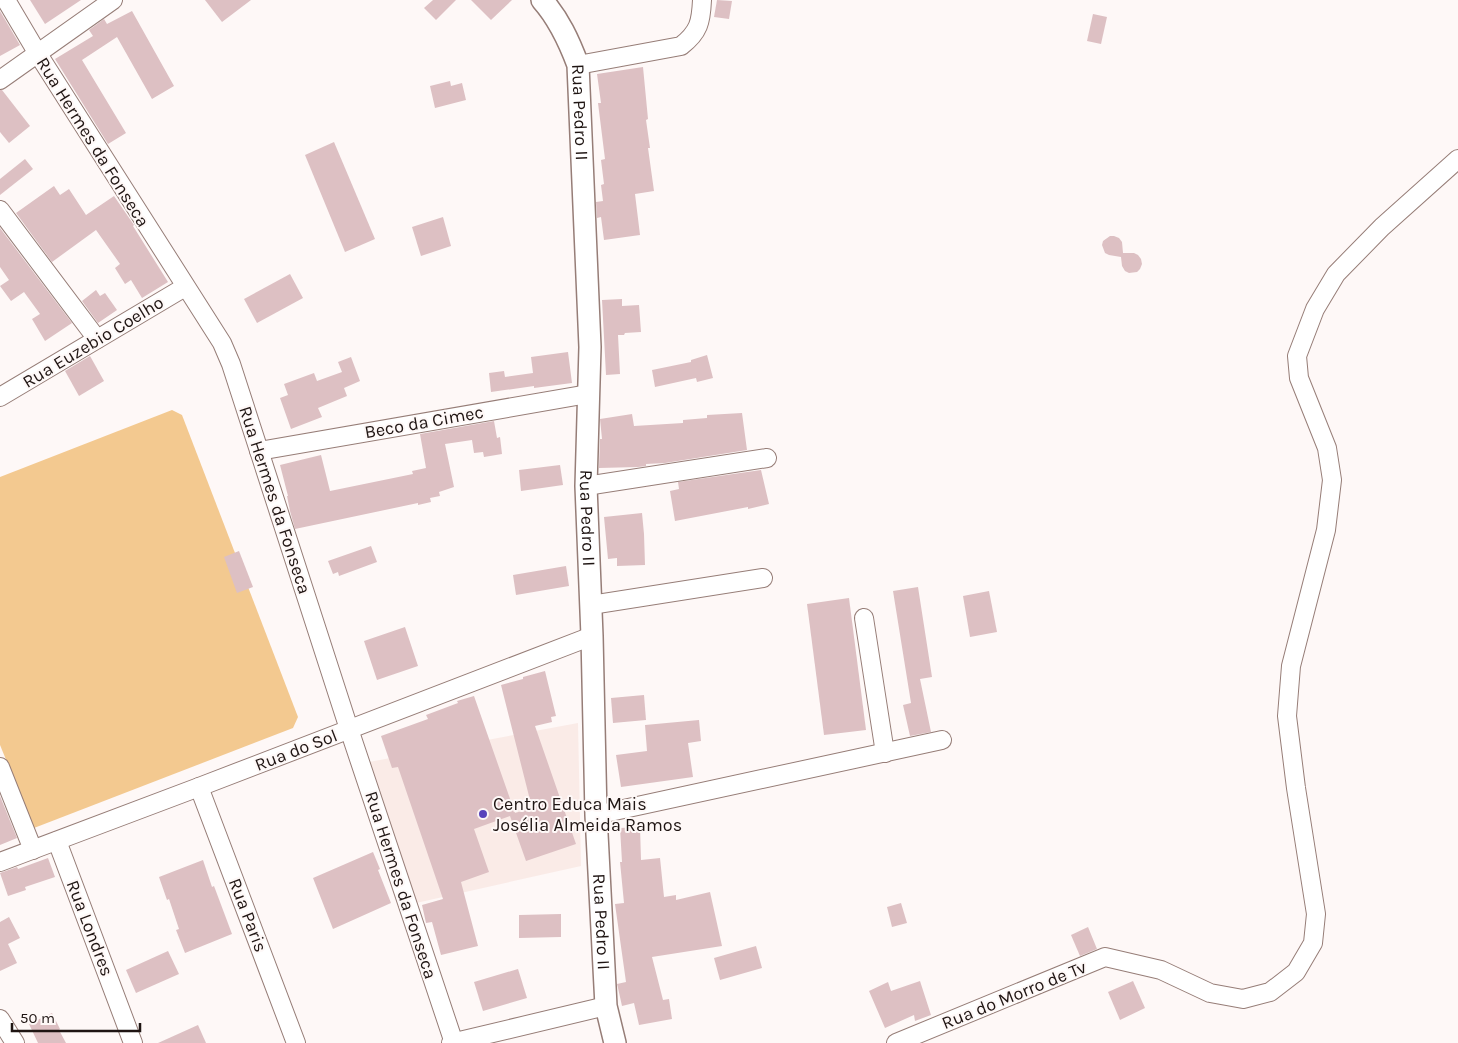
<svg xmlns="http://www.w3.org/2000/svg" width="1458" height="1043" font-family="Karla,sans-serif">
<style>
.built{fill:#faebe7}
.green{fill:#f3c990}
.building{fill:#ddc0c3}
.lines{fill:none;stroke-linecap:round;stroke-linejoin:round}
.minor-casing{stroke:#967d77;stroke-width:20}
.tertiary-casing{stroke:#967d77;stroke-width:24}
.minor{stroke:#fff;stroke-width:18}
.tertiary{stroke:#fff;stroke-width:21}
.poi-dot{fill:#5943bb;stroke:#fef8f7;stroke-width:2}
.labels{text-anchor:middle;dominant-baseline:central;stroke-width:4;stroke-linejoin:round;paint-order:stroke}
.street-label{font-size:18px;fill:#1f1513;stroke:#fef8f7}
.poi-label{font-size:18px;fill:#1f1513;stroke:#fef8f7;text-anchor:start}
</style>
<rect width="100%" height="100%" fill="#fef8f7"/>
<polygon class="built" points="578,723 581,866 416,903 369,762"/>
<polygon class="green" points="172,410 182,415 298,717 293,728 34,828 0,745 0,477"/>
<g class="building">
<polygon points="30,0 81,0 45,24"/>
<polygon points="205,0 251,0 222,22"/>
<polygon points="433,0 456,0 436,20 424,8"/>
<polygon points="471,0 512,0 491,20"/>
<polygon points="717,0 732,1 729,19 714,17"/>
<polygon points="0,11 20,45 0,56"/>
<polygon points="132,11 174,86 152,99 117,37 82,60 126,133 108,144 55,59 93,36 89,30 104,19 107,24"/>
<polygon points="1093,14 1107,17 1101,44 1087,41"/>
<polygon points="643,67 648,119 646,120 650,148 648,148 654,191 635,194 640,235 604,240 601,217 597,218 596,202 603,201 601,185 604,184 601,160 605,159 598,103 601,103 597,74"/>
<polygon points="450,81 451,86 462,83 466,100 435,108 430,86"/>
<polygon points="0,90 2,90 30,126 9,143 0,132"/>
<polygon points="334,142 375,239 345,252 305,155"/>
<polygon points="25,159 33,169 0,195 0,179"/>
<polygon points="54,186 60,195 69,189 86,215 114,196 134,225 133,226 168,282 142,298 131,280 125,284 115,268 120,264 96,230 52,262 16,213"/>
<polygon points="443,217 451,246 421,256 412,227"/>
<polygon points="0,228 72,323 45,341 32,319 40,314 24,292 11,301 0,286 9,280 0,267"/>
<polygon points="1110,236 1114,236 1119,238 1122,242 1123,253 1134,253 1138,255 1141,259 1142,264 1140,269 1137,272 1129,273 1125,271 1122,266 1121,257 1109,255 1105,253 1102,245 1103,241"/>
<polygon points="290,274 303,298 257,323 244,299"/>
<polygon points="96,290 100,296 105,293 117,310 98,323 82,301"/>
<polygon points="622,299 622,306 639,305 641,332 625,333 624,335 618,335 620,374 606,375 602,300"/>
<polygon points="568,352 572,383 534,388 534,386 491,392 489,373 504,371 505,377 533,373 531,357"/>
<polygon points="707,355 713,378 697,382 696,378 655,387 652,370 691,362 691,360"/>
<polygon points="90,356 104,381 79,396 65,371"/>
<polygon points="351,357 360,381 344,388 347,396 318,408 322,417 291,429 280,398 288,395 284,384 314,373 317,381 342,372 338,362"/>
<polygon points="742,413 747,450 665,463 646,464 646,466 638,467 599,468 600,439 602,439 600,419 632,414 634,426 683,423 683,420 707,418 707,415"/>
<polygon points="494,421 497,438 500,437 502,454 484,457 483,452 474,453 472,440 445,444 454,487 439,492 440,496 430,498 431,502 418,505 418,503 295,529 290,511 287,496 288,496 280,465 321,455 330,491 413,474 412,471 426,468 420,434"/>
<polygon points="560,465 563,485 521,491 519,470"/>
<polygon points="761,470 769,504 748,509 748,507 675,521 670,491 679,489 678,482"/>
<polygon points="642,513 644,534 645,565 617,566 617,558 608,559 604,517"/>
<polygon points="371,546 377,562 339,576 338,572 333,574 328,561"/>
<polygon points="239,551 253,587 237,593 224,557"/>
<polygon points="566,566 569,586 516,595 513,575"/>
<polygon points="918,587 932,677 920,679 931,732 910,736 903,705 911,703 893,591"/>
<polygon points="989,591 997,632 970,637 963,596"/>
<polygon points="849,598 866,730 824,735 807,604"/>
<polygon points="405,627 418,666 377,680 364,641"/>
<polygon points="545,671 556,716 551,717 552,722 535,726 576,844 526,861 510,816 474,829 489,872 461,882 478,946 441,955 432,922 426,923 422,905 443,899 398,767 392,768 381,736 428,719 426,715 458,703 457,701 474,696 515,813 532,808 501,685 523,679 523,677"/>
<polygon points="644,695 646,720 613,723 611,698"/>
<polygon points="699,720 701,741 688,743 693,777 621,787 616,755 647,751 645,725"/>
<polygon points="0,796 17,838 0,845"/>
<polygon points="640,827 641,860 660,858 664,897 676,895 676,900 710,892 722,946 652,957 663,1000 669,999 672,1019 639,1025 634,1003 622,1006 618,988 617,984 626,982 615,904 624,903 620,862 622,862 620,828"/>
<polygon points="373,852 380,869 378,870 391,903 333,929 313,878"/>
<polygon points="48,858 55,877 25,887 26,890 8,896 0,873 17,867 18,869"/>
<polygon points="203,860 212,887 214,886 232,934 185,953 176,930 179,929 169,899 167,900 159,877"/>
<polygon points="901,903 907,923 892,927 887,907"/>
<polygon points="561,914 561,937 519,938 519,915"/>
<polygon points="9,917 20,938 8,944 17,963 0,971 0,922"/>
<polygon points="1088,927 1097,949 1080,956 1071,935"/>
<polygon points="756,946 762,968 720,980 714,958"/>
<polygon points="168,951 179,974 136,993 126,970"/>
<polygon points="518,969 527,998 483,1011 474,982"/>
<polygon points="920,981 931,1015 915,1021 914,1015 885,1028 869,991 888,982 891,991"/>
<polygon points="1133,981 1145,1008 1120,1020 1108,992"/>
<polygon points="52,1013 60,1029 59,1030 66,1043 38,1043 29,1024"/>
<polygon points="198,1025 206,1043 158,1043"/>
</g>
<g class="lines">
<defs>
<g id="minor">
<polyline points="6,0 38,54 222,343 231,364 349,729 454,1043"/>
<path d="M 578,65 L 681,46 C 699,32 701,22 702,0"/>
<polyline points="0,80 113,0"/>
<polyline points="0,210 97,339"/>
<polyline points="0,397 185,287"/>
<polyline points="259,451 588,394"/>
<polyline points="586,486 767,458"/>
<polyline points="591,605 763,578"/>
<polyline points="864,618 885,753"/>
<polyline points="0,767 33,850"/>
<polyline points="199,787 296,1043"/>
<polyline points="596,815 942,740"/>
<polyline points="57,841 133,1043"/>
<polyline points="0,862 199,787 592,636"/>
<polyline points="0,1019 15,1043"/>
<polyline points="451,1043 606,1006"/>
<polyline points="896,1043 1105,957 1161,970 1210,993 1243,999 1270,992 1296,972 1313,943 1316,914 1296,788 1287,716 1291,666 1326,530 1332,480 1327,448 1299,378 1297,356 1315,309 1336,274 1382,227 1458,159"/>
</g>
<g id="tertiary">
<path id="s1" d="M 542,0 C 559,19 569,41 578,65 L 590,347 L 586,486 L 592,636 L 596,815 L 606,1006 L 615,1043"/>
</g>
</defs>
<use href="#minor" class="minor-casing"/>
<use href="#tertiary" class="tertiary-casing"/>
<use href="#minor" class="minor"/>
<use href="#tertiary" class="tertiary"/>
</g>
<circle class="poi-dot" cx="483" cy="814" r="5"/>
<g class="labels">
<g class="street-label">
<text stroke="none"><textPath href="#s1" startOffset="122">Rua Pedro II</textPath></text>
<text transform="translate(93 142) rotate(58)">Rua Hermes da Fonseca</text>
<text transform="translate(93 342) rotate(-31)">Rua Euzebio Coelho</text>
<text transform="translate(424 422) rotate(-10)">Beco da Cimec</text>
<text transform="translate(275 500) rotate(72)">Rua Hermes da Fonseca</text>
<text stroke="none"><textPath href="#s1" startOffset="528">Rua Pedro II</textPath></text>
<text transform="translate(296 750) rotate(-21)">Rua do Sol</text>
<text transform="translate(401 885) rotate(72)">Rua Hermes da Fonseca</text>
<text transform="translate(248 915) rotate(69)">Rua Paris</text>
<text stroke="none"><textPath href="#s1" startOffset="932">Rua Pedro II</textPath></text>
<text transform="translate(90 928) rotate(69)">Rua Londres</text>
<text transform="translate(1014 995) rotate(-22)">Rua do Morro de Tv</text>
</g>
<g class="poi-label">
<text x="493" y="804">Centro Educa Mais<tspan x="493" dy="21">Josélia Almeida Ramos</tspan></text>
</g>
</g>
<path d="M12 1023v8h128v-8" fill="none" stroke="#1f1513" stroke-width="2.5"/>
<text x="20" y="1023" font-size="15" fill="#1f1513" stroke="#fef8f7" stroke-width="4" paint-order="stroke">50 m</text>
</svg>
